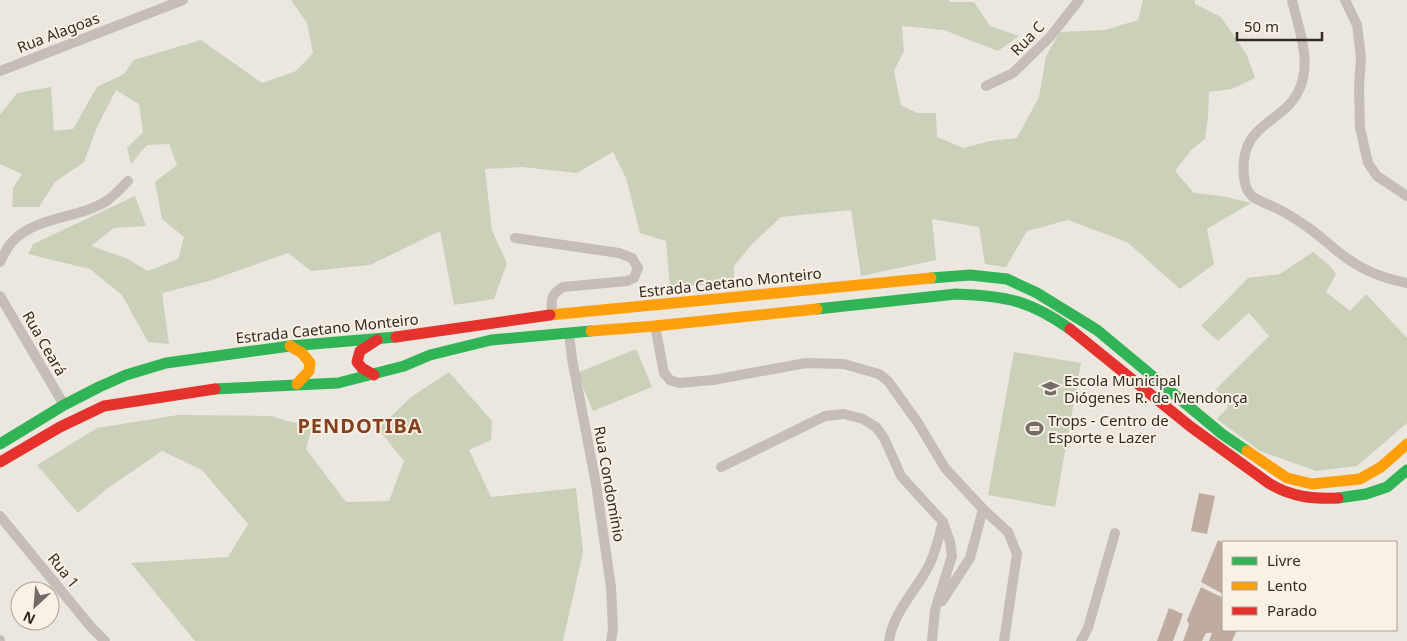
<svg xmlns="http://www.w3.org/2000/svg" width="1407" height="641" font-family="'Noto Sans',sans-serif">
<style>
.green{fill:#cad1b8}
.building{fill:#bfab9f}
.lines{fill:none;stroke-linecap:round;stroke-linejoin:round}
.street{stroke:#c4beb7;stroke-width:10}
.fast{stroke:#30b455;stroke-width:11}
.slow{stroke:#ff9f0a;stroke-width:11}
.jam{stroke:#e5322d;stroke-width:11}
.labels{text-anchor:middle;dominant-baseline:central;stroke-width:4;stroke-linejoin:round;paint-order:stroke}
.street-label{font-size:15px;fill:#342b26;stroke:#f9f1e4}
.poi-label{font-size:15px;fill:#342b26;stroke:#f9f1e4;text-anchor:start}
.district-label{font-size:20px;font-weight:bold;letter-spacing:1px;fill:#833f1e;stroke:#f9f1e4}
</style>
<rect width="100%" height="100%" fill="#ebe6de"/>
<g class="green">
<polygon points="291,0 949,0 950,2 974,2 990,26 1019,36 998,51 944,30 902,26 904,51 894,71 901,105 917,113 936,113 937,137 963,148 990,141 1017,138 1039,97 1046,56 1060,32 1105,30 1138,20 1143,0 1195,0 1195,4 1221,17 1247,55 1255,78 1232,89 1209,92 1208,117 1205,139 1191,150 1175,171 1194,193 1222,196 1251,203 1207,229 1214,264 1180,289 1127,242 1068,220 1027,231 1006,267 985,264 979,227 932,219 936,260 861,276 851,210 781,217 752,244 734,266 734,282 670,288 666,241 640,233 626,178 613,152 577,173 522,167 485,169 492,231 507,263 494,299 454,305 440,231 370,265 311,271 288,253 209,281 162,293 169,344 148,342 122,295 90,269 28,254 33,244 135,196 146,226 114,228 91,246 126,258 148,271 178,259 184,237 162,219 155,182 177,165 169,144 147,145 131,164 127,148 143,132 139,104 116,90 97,127 84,162 55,182 39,207 12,207 13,188 22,174 0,164 0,115 17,93 51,87 54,131 73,129 97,87 124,74 134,60 201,40 262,83 296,71 313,53 307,23"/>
<polygon points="1313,252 1329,265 1336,274 1326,292 1350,311 1366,294 1407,338 1407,423 1357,466 1316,471 1260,451 1217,419 1228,407 1216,389 1269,336 1249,313 1218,341 1201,326 1248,278 1280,274"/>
<polygon points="636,349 652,387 593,411 577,373"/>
<polygon points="1014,352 1081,363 1055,507 988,495"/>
<polygon points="449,372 492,421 491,440 469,450 491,497 576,488 583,552 563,641 195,641 131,563 228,557 248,524 202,470 162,451 108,488 78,513 37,465 97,428 178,415 271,416 312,428 306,449 346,502 389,501 404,461 378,429 411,397"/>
</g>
<g class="building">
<polygon points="1199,493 1215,496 1207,534 1191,531"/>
<polygon points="1218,540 1223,543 1223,594 1201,582"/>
<polygon points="1201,587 1223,598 1223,630 1237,630 1232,641 1209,641 1212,633 1206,633 1202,641 1183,641 1189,625 1187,620"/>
<polygon points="1169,608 1183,614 1173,641 1157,641"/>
</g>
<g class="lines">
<g class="street">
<path d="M 1292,0 C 1298,27 1311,58 1301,85 C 1287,126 1238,119 1244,177 C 1245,184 1246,191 1253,197 C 1259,201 1267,204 1274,207 C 1285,212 1296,219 1306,226 C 1321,236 1333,249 1348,259 C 1366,272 1386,279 1407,283"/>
<polyline points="1345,0 1357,25 1361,57 1359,87 1360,128 1368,163 1377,176 1407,196"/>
<polyline points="0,71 183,0"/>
<polyline points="986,86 1013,73 1050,37 1079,0"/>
<path d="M 515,238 L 619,253 L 632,258 L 638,268 L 634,278 L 627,281 L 563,287 C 550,295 551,300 552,315"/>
<path d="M 0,262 C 4,255 7,247 12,242 C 35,216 80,219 108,200 C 115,195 122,187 128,181"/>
<polyline points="0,296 64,405"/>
<polyline points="655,326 664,373 670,380 679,383 713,380 806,363 844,364 879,374 888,381 918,423 945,468 983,509 1008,532 1017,554 1004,641"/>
<polyline points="569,333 572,359 596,484 611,587 613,629 611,641"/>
<polyline points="721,467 825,416 844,414 863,419 876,427 884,438 901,476 943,522 950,542 952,556 935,610 932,641"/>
<polyline points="0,516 91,627 105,641"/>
<polyline points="942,601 970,558 983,509"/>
<polyline points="0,640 0,641"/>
<path d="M 889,641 C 893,613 914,593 927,569 C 936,554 938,538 943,522"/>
<polyline points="1081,641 1088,628 1115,533"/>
</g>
<g class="fast">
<polyline points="931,278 970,275 1007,279 1037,293 1097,330 1222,434 1247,451"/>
<path d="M 817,309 L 956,294 C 1006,296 1029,300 1070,329"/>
<polyline points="215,389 338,383 404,366 430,355 491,340 591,331"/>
<polyline points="0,444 64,405 99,387 126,375 166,363 290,346 396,337"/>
<polyline points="1338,498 1366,494 1387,487 1407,470"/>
</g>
<g class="slow">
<polyline points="550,315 931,278"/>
<polyline points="591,331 655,326 817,309"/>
<polyline points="290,346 302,353 310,363 309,371 297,384"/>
<polyline points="1247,451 1287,478 1312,484 1360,479 1381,467 1407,444"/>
</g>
<g class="jam">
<path d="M 1070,329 L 1191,427 L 1270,484 C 1292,497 1312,499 1338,498"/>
<polyline points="396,337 550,315"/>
<polyline points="374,375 362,368 357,362 360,351 377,340"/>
<polyline points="0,462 60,427 104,406 215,389"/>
</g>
</g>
<defs>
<symbol id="school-bare" viewBox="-9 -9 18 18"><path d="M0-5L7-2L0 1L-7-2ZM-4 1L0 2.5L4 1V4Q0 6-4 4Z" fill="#746c66" stroke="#f9f1e4" stroke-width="2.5" paint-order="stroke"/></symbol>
<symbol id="stadium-bare" viewBox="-9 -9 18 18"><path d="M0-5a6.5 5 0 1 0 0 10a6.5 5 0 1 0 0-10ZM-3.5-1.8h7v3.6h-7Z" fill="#746c66" stroke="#f9f1e4" stroke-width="2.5" paint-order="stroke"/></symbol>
</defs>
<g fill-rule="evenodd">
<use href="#school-bare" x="1038" y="376" width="25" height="25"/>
<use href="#stadium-bare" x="1022" y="416" width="25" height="25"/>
</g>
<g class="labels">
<g class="street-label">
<text transform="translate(58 32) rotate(-21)">Rua Alagoas</text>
<text transform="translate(1027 38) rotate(-46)">Rua C</text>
<text transform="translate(730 282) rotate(-6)">Estrada Caetano Monteiro</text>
<text transform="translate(327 328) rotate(-6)">Estrada Caetano Monteiro</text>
<text transform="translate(45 343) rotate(60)">Rua Ceará</text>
<text transform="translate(610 484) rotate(80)">Rua Condomínio</text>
<text transform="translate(64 570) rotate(51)">Rua 1</text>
</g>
<g class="poi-label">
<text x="1064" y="380">Escola Municipal<tspan x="1064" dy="17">Diógenes R. de Mendonça</tspan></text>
<text x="1048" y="420">Trops - Centro de<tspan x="1048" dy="17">Esporte e Lazer</tspan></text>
</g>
<g class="district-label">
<text x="360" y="425">PENDOTIBA</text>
</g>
</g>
<rect x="1222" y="541" width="175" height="90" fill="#f9f1e4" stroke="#aaa298"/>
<rect x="1232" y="557" width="25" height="8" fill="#30b455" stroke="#aaa298"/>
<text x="1267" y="566" font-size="15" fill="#342b26">Livre</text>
<rect x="1232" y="582" width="25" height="8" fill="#ff9f0a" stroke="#aaa298"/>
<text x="1267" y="591" font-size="15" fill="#342b26">Lento</text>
<rect x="1232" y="607" width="25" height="8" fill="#e5322d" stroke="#aaa298"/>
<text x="1267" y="616" font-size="15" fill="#342b26">Parado</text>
<g transform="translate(35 606) rotate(206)"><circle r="24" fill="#f9f1e4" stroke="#aaa298"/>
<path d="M0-4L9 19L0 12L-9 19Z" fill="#746c66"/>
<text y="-8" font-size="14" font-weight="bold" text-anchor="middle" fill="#342b26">N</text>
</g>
<path d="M1237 32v8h85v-8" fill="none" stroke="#342b26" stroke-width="2.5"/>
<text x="1244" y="32" font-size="15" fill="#342b26" stroke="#f9f1e4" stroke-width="4" paint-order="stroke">50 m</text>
</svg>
